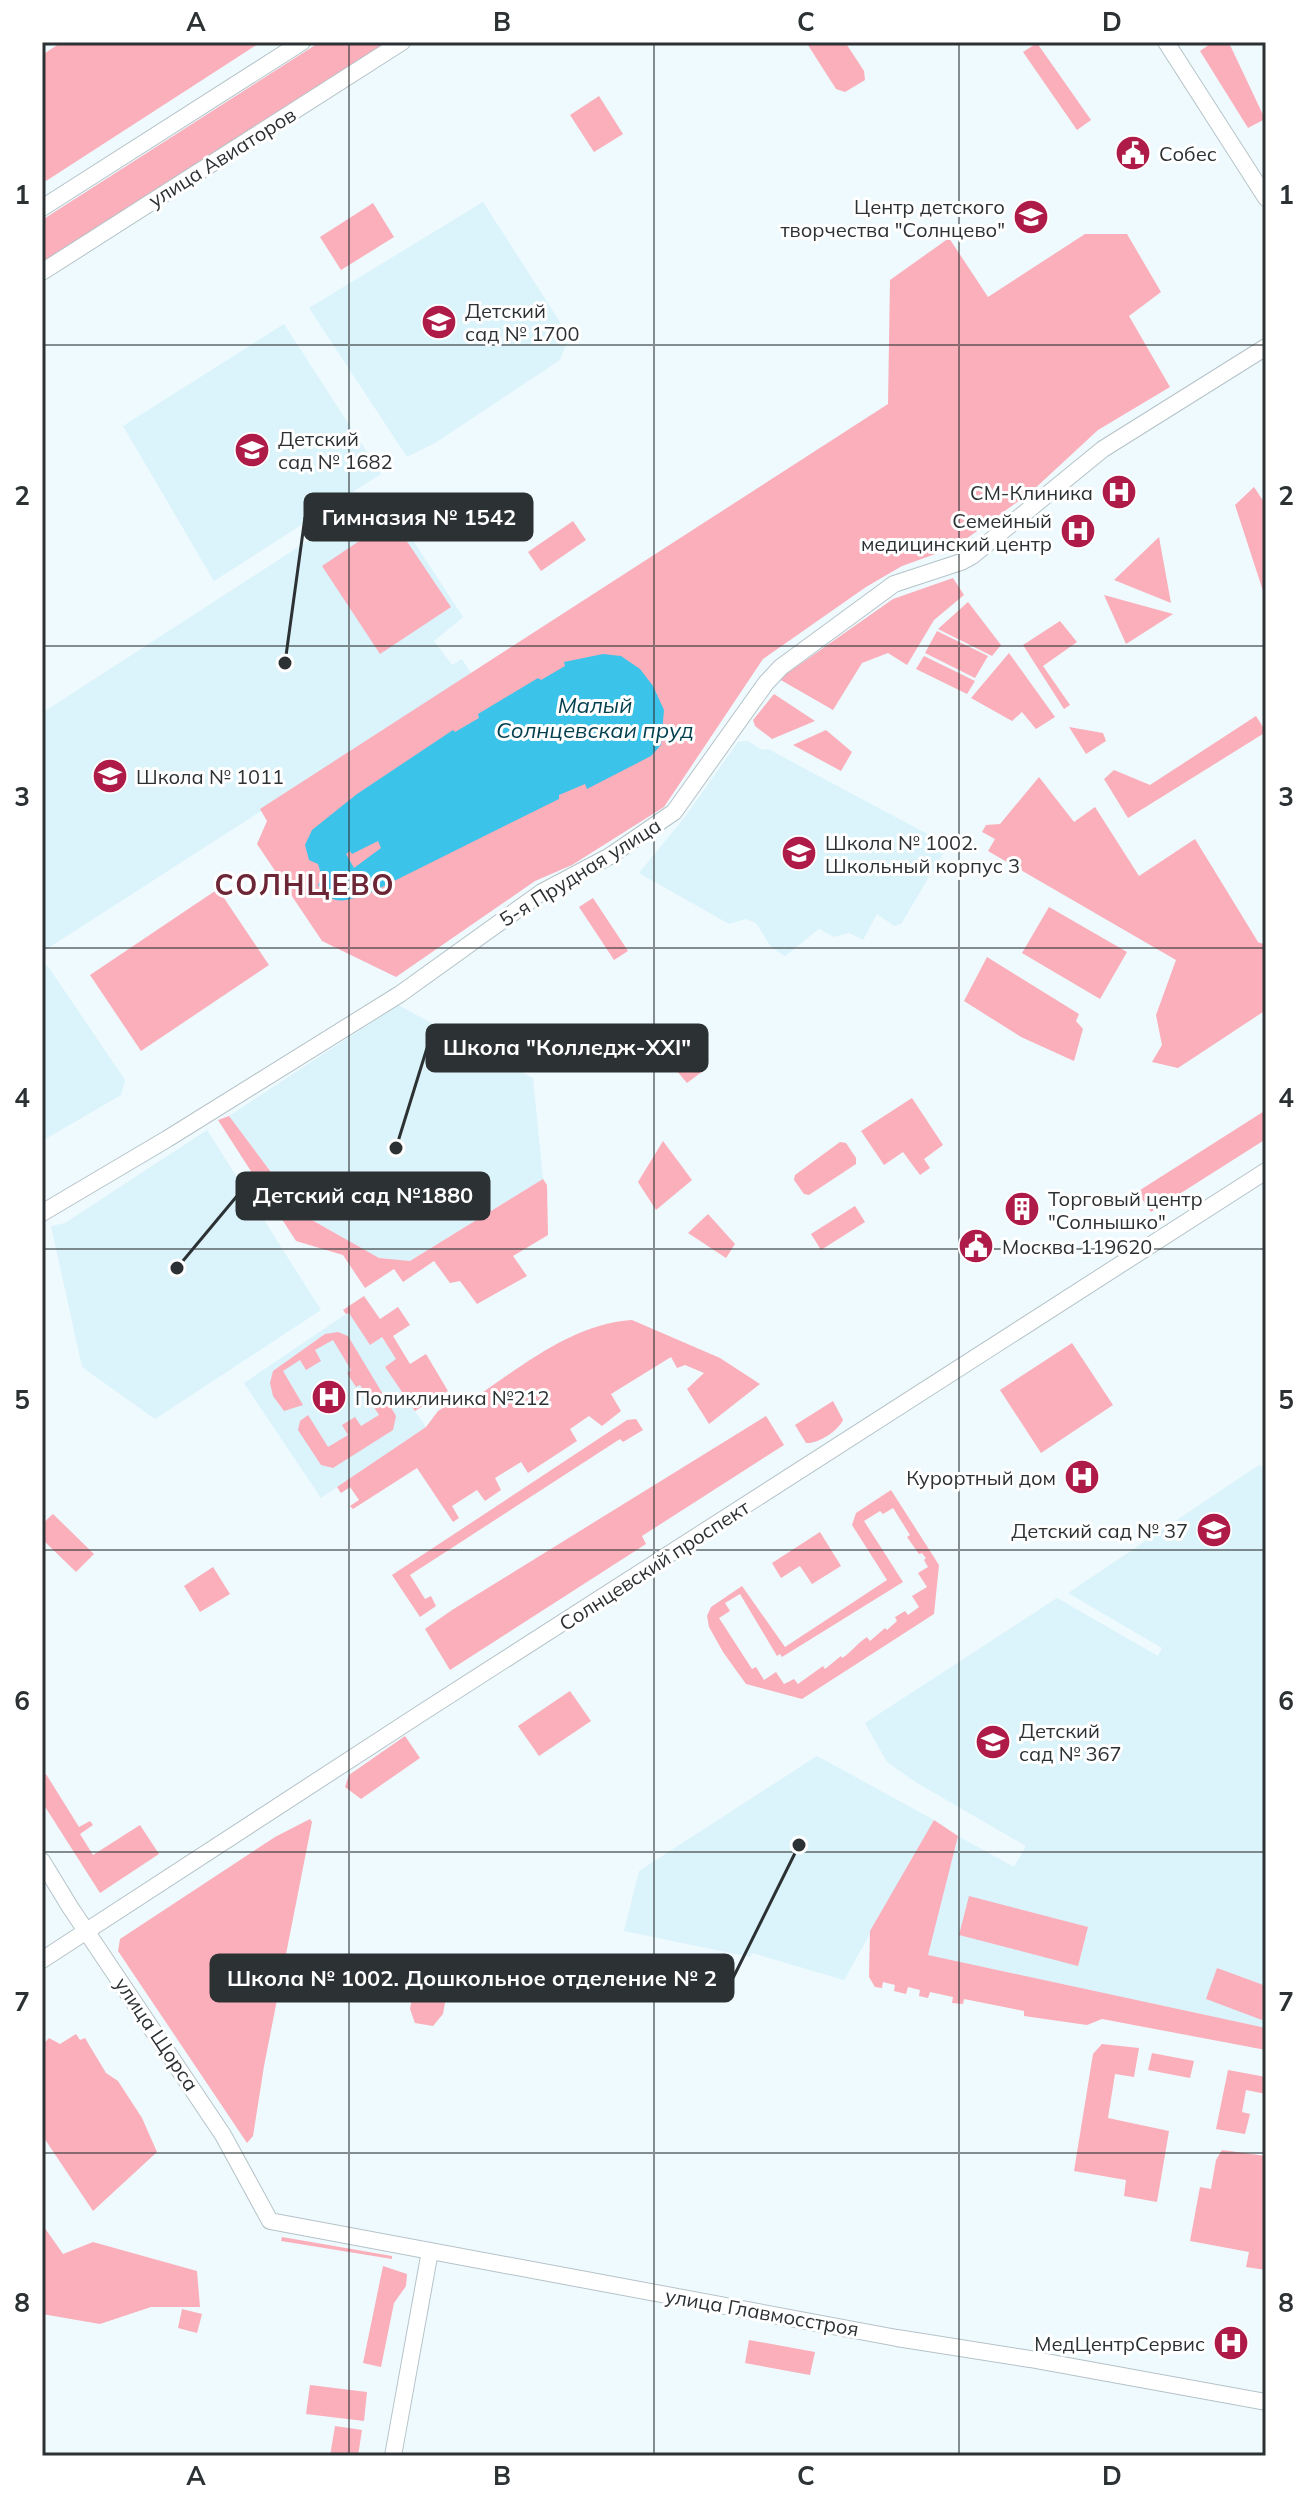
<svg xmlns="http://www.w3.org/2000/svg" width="1308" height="2498" font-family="Mulish,sans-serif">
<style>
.built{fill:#dbf3fb}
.green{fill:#faafba;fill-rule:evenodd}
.water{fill:#3cc3e9;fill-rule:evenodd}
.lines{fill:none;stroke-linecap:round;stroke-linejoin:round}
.minor-casing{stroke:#b5c3c8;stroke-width:18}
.minor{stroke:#fff;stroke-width:16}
.grid{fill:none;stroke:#2c3133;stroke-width:2;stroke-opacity:0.55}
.labels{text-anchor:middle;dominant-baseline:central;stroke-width:6;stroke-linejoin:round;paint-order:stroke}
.poi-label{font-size:20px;fill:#2c3133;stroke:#fff;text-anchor:start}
.street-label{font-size:20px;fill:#2c3133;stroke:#fff}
.water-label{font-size:22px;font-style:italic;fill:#023f4f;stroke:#fff}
.district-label{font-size:28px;font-weight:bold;letter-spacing:2px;fill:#6c2635;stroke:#fff}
.leader{fill:none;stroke:#2c3133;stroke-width:3}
.callout-dot{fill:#2c3133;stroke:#fff;stroke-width:3}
.callout{fill:#2c3133;stroke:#2c3133;stroke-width:3}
.callout-label{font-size:22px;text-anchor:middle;font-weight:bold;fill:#fff}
.neatline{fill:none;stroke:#2c3133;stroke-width:3}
.grid-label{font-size:26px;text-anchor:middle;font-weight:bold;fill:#2c3133}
</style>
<rect width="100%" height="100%" fill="#eefafe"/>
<g class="built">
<polygon points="483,202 569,336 560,360 435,443 407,457 309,308"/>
<polygon points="284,324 381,474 214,581 123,426"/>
<polygon points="382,493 463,617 434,641 452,665 462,659 472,675 42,952 42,713"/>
<polygon points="748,741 762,750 768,749 948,845 901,924 894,926 877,914 863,940 849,933 834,937 819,929 785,956 771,947 756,923 745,919 729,924 639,873 684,818 738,742"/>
<polygon points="47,965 125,1080 121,1095 42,1141 42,974"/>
<polygon points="398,1005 533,1078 543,1179 410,1261 379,1258 303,1215 229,1116"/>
<polygon points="207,1130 321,1310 155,1419 82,1367 51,1226 65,1223"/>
<polygon points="349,1312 370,1344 381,1337 397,1359 385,1367 426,1427 321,1498 244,1383"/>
<polygon points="1259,1465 1266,1467 1266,2028 927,1955 958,1836 1014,1867 1026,1846 917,1783 887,1762 865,1723 1057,1598 1158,1656 1162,1648 1068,1593"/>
<polygon points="817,1756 934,1820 844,1980 752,1953 750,1957 624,1931 639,1871"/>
</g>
<g class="green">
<polygon points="62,42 261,42 46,181 42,177 42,55"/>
<polygon points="320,42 388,42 42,264 42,220"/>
<polygon points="806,42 845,42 864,71 865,80 845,92 836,89"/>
<polygon points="1213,42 1227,42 1230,45 1265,119 1248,128 1200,51"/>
<polygon points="1037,43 1091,120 1077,130 1023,52"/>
<polygon points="599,96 623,134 594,152 570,115"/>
<polygon points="373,203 394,237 341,270 320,237"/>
<polygon points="1085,234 1127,234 1161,292 1129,316 1170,387 1098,430 1031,492 955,547 902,566 866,587 763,659 664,807 572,865 535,881 396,977 322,941 257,844 267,821 260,809 888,404 890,280 949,238 988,297"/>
<polygon points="1254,487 1266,505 1266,600 1235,505"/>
<polygon points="392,519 451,607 380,654 322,566"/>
<polygon points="573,521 586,540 541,571 528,552"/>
<polygon points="1159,537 1171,603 1114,580"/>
<polygon points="953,578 964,595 934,620 907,665 888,653 862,663 833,710 779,679 893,599"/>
<polygon points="1104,595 1173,614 1126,644"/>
<polygon points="968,602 1001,645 992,656 938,629"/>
<polygon points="1060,621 1077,642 1043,666 1070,705 1064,709 1023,645"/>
<polygon points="937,631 988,656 975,678 925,653"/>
<polygon points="1009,653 1055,717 1036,729 1022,712 1012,721 971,698"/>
<polygon points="924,656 975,681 967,694 916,669"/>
<polygon points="774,694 815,721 772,739 755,726 753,720"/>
<polygon points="1256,716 1266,732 1128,818 1104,779 1114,770 1150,785"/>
<polygon points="1069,727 1103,733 1106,741 1086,754"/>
<polygon points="826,730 852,752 841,771 793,745"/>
<polygon points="1039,777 1074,822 1095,807 1139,876 1195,839 1258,942 1266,945 1266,1010 1178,1068 1152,1062 1162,1045 1156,1015 1176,960 988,851 995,839 982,832 986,825 1000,824"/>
<polygon points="218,889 269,965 141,1051 90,975"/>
<polygon points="593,898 628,951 614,960 579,907"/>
<polygon points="1049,907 1127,952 1100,999 1022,953"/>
<polygon points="987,957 1079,1014 1076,1021 1083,1029 1074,1061 1021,1037 964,1001"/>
<polygon points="688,1032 703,1071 687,1083 660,1051"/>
<polygon points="912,1098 943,1145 924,1159 930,1168 920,1175 903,1152 884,1165 861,1131"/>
<polygon points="1266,1110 1266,1139 1151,1212 1137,1192"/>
<polygon points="229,1116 303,1215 379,1258 410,1261 543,1179 547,1185 548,1235 513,1256 527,1276 477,1304 460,1281 450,1283 434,1261 403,1282 394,1269 365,1288 343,1255 296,1241 218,1120"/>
<polygon points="663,1141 692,1180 656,1210 638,1182"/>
<polygon points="840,1142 846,1143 856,1158 856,1164 809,1195 804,1194 794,1180 795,1175"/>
<polygon points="855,1206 865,1222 821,1250 811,1234"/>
<polygon points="708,1214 735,1244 726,1258 688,1233"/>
<polygon points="364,1296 380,1319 398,1307 410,1325 393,1336 410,1364 426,1354 448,1391 415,1411 385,1367 396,1359 382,1337 370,1345 349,1313 346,1314 343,1310"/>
<path d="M 632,1320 L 720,1358 L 760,1384 L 709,1424 L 687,1389 L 704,1373 L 685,1365 L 677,1368 L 671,1357 L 611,1394 L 621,1411 L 602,1426 L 589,1416 L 570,1429 L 577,1441 L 528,1473 L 521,1462 L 495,1478 L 501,1490 L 485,1501 L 477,1490 L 452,1506 L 459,1518 L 453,1522 L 417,1468 L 353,1509 L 350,1506 L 359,1500 L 350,1487 L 341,1493 L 337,1487 L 426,1427 L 438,1411 L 460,1397 L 465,1405 C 515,1371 570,1324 632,1320 Z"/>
<polygon points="338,1332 348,1336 396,1416 393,1430 333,1468 321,1465 298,1430 300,1421 308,1415 328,1447 348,1435 342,1425 355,1417 361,1426 379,1415 360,1385 356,1387 347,1373 351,1370 333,1340 315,1350 321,1361 306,1370 300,1360 283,1371 303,1405 284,1411 273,1396 270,1383 273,1371 325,1334"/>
<polygon points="1072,1343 1113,1405 1041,1453 1000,1390"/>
<path d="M 833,1401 L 843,1420 C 838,1431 818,1444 806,1443 L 795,1425 Z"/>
<polygon points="766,1416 784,1445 642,1536 646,1544 450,1670 425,1629 452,1610"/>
<polygon points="636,1419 643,1430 623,1442 620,1439 410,1575 425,1599 431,1596 436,1606 420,1617 392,1575 627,1420"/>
<path d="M 891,1490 L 939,1565 L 934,1614 L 802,1699 L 746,1684 L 723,1652 L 709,1627 L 707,1616 L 711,1607 L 742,1586 L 785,1647 L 887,1580 L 852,1525 L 856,1513 ZM 893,1508 L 910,1535 L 907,1537 L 919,1554 L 922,1553 L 926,1558 L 924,1560 L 928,1567 L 918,1573 L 927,1587 L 912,1596 L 919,1607 L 908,1615 L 905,1611 L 895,1617 L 897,1621 L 887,1630 L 885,1628 L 870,1641 L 867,1637 C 856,1644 851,1653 842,1658 L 841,1656 L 825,1669 L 823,1666 L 798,1684 L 794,1679 L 784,1684 L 776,1672 L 764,1680 L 756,1667 L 752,1669 L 719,1618 L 730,1611 L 725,1603 L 740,1594 L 777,1656 L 780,1654 L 782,1657 L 903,1582 L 864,1521 L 880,1511 L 883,1514 Z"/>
<polygon points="53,1514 94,1554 76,1572 42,1539 42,1524"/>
<polygon points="820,1532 841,1566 812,1584 800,1566 781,1578 772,1563"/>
<polygon points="213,1567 230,1594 200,1612 184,1586"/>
<polygon points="570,1691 591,1721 539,1756 518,1726"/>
<polygon points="405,1736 420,1758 361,1799 345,1787 349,1775"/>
<polygon points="46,1774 79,1827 90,1821 93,1825 80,1834 93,1855 140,1825 159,1854 100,1893 42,1802 42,1777"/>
<polygon points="310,1819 312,1822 264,2066 253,2136 247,2143 118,1951 120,1939 275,1837"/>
<polygon points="934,1820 958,1836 928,1955 1266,2028 1266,2050 1102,2019 1087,2025 1024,2016 1024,2011 964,1999 963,2004 952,2003 953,1997 930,1992 928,1998 919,1996 920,1990 908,1987 906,1994 894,1991 895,1985 883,1982 882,1988 875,1987 869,1977 870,1931"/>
<polygon points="969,1896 1088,1927 1078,1966 959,1935"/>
<polygon points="1217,1968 1266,1986 1266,2008 1262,2020 1206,1999"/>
<polygon points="414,1985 447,1991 443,2014 433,2026 415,2023 410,2009"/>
<polygon points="76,2034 80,2040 85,2038 106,2073 118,2081 142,2118 157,2152 93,2211 42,2135 42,2045 49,2038 60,2044"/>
<polygon points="1102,2044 1139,2048 1134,2077 1115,2074 1108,2118 1169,2131 1157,2202 1124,2196 1126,2180 1074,2171 1093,2054"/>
<polygon points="1152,2053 1194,2061 1190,2078 1148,2070"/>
<polygon points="1228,2070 1266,2077 1266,2094 1246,2090 1242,2112 1250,2114 1245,2134 1216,2129"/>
<polygon points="1222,2150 1266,2156 1266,2270 1246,2267 1249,2252 1190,2241 1200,2187 1211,2189 1216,2160"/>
<polygon points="42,2224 63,2254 93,2242 197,2271 200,2307 151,2307 100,2324 42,2314"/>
<polygon points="282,2237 392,2256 392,2259 281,2241"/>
<polygon points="383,2266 407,2274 406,2286 394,2303 381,2367 363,2363"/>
<polygon points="182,2309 202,2314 197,2333 178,2328"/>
<polygon points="749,2340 815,2352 810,2375 745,2363"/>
<polygon points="310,2385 367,2392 364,2421 306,2414"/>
<polygon points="335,2426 362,2430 358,2456 330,2456"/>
</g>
<path class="water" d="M 603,654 L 621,656 L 640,669 L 653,686 L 664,710 L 661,745 L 651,756 L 587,789 L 585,784 L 559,795 L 559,799 L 366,895 C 342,901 334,907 318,885 L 322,877 L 318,864 L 309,860 L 305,845 L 312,830 L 357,794 L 453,730 L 455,732 L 479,718 L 478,714 L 538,678 L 541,680 L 565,666 L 564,662 ZM 378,841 L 381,848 L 354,868 L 346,854 L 350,851 L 352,854 Z"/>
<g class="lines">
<defs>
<g id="minor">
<polyline points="1166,42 1266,198"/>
<polyline points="42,208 302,42"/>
<polyline points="42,272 402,42"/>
<polyline points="42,1213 167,1139 400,994 542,892 610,856 674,812 766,683 781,667 894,584 961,562 972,556 1103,449 1266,347"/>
<polyline points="42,1861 70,1907 223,2135 270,2221 897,2338 1030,2359 1266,2402"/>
<polyline points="42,1960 423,1712 1266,1171"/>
<polyline points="393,2456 430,2251"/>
</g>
</defs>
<use href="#minor" class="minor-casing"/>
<use href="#minor" class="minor"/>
</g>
<path class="grid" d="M 349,42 L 349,2456M 654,42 L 654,2456M 959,42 L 959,2456M 42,345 L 1266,345M 42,646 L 1266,646M 42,948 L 1266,948M 42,1249 L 1266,1249M 42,1550 L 1266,1550M 42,1852 L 1266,1852M 42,2153 L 1266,2153"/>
<defs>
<symbol id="civic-disc" viewBox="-11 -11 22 22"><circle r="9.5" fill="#ae1b49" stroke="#fff"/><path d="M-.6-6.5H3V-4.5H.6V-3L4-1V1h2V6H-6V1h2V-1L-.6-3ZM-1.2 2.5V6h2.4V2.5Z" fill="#fff"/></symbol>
<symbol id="school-disc" viewBox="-11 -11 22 22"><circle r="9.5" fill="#ae1b49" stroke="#fff"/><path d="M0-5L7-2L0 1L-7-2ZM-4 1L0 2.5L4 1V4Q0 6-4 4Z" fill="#fff"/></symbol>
<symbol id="hospital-disc" viewBox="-11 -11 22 22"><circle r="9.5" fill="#ae1b49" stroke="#fff"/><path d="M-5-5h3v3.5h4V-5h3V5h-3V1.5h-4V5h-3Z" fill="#fff"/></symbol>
<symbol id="building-disc" viewBox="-11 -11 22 22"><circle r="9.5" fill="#ae1b49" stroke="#fff"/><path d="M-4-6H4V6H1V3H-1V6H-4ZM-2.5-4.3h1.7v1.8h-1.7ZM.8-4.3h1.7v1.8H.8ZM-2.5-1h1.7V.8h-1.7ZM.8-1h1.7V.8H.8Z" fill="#fff"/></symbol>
</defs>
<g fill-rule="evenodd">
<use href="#civic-disc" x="1113" y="133" width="40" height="40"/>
<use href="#school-disc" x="1011" y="197" width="40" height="40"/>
<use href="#school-disc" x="419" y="302" width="40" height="40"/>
<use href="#school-disc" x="232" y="430" width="40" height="40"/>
<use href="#hospital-disc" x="1099" y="472" width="40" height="40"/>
<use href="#hospital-disc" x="1058" y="511" width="40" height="40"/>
<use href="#school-disc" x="90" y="756" width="40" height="40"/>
<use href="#school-disc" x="779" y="833" width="40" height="40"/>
<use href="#building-disc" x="1002" y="1189" width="40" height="40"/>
<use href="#civic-disc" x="956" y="1226" width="40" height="40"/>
<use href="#hospital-disc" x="309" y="1377" width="40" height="40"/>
<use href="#hospital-disc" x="1062" y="1457" width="40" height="40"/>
<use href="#school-disc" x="1194" y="1510" width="40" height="40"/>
<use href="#school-disc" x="973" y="1722" width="40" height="40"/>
<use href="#hospital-disc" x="1211" y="2323" width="40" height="40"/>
</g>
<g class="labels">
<g class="poi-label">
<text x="1159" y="153">Собес</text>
<text x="1005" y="206" text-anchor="end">Центр детского<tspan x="1005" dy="23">творчества "Солнцево"</tspan></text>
<text x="465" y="310">Детский<tspan x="465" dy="23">сад № 1700</tspan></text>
<text x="278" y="438">Детский<tspan x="278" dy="23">сад № 1682</tspan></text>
<text x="1093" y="492" text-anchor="end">СМ-Клиника</text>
<text x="1052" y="520" text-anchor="end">Семейный<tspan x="1052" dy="23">медицинский центр</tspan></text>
<text x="136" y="776">Школа № 1011</text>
<text x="825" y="842">Школа № 1002.<tspan x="825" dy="23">Школьный корпус 3</tspan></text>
<text x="1048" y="1198">Торговый центр<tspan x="1048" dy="23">"Солнышко"</tspan></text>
<text x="1002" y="1246">Москва 119620</text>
<text x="355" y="1397">Поликлиника №212</text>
<text x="1056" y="1477" text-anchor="end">Курортный дом</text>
<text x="1188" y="1530" text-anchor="end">Детский сад № 37</text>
<text x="1019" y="1730">Детский<tspan x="1019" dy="23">сад № 367</tspan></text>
<text x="1205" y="2343" text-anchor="end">МедЦентрСервис</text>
</g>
<g class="street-label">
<text transform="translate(222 157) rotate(-32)">улица Авиаторов</text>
<text transform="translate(580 872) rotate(-32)">5-я Прудная улица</text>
<text transform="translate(654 1565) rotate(-33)">Солнцевский проспект</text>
<text transform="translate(157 2034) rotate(56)">улица Щорса</text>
<text transform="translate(762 2312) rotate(10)">улица Главмосстроя</text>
</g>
<g class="water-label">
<text x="595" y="705">Малый<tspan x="595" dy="25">Солнцевскаи пруд</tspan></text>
</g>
<g class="district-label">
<text x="305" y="884">СОЛНЦЕВО</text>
</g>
</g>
<path class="leader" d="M285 663L305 517M396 1148L427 1048M177 1268L237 1196M799 1845L733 1978"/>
<g class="callout-dot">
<circle cx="285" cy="663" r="8"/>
<circle cx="396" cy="1148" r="8"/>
<circle cx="177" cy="1268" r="8"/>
<circle cx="799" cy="1845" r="8"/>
</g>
<g class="callout">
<rect x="305" y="494" width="227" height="46" rx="8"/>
<rect x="427" y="1025" width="280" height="46" rx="8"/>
<rect x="237" y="1173" width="252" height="46" rx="8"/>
<rect x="211" y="1955" width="522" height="46" rx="8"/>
</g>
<g class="callout-label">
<text x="419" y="525">Гимназия № 1542</text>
<text x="567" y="1055">Школа "Колледж-XXI"</text>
<text x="363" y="1203">Детский сад №1880</text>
<text x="472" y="1986">Школа № 1002. Дошкольное отделение № 2</text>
</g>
<rect width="1308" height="2498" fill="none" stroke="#ffffff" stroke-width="88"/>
<rect x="44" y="44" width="1220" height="2410" class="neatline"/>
<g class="grid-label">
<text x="196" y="31">A</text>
<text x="502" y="31">B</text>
<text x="806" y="31">C</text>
<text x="1112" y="31">D</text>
<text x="22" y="204">1</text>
<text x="1286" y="204">1</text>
<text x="22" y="505">2</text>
<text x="1286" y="505">2</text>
<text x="22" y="806">3</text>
<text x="1286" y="806">3</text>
<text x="22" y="1107">4</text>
<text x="1286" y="1107">4</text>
<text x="22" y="1409">5</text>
<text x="1286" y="1409">5</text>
<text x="22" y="1710">6</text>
<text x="1286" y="1710">6</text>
<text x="22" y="2011">7</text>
<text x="1286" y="2011">7</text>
<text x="22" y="2312">8</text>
<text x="1286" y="2312">8</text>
<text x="196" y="2485">A</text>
<text x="502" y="2485">B</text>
<text x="806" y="2485">C</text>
<text x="1112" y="2485">D</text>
</g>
</svg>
